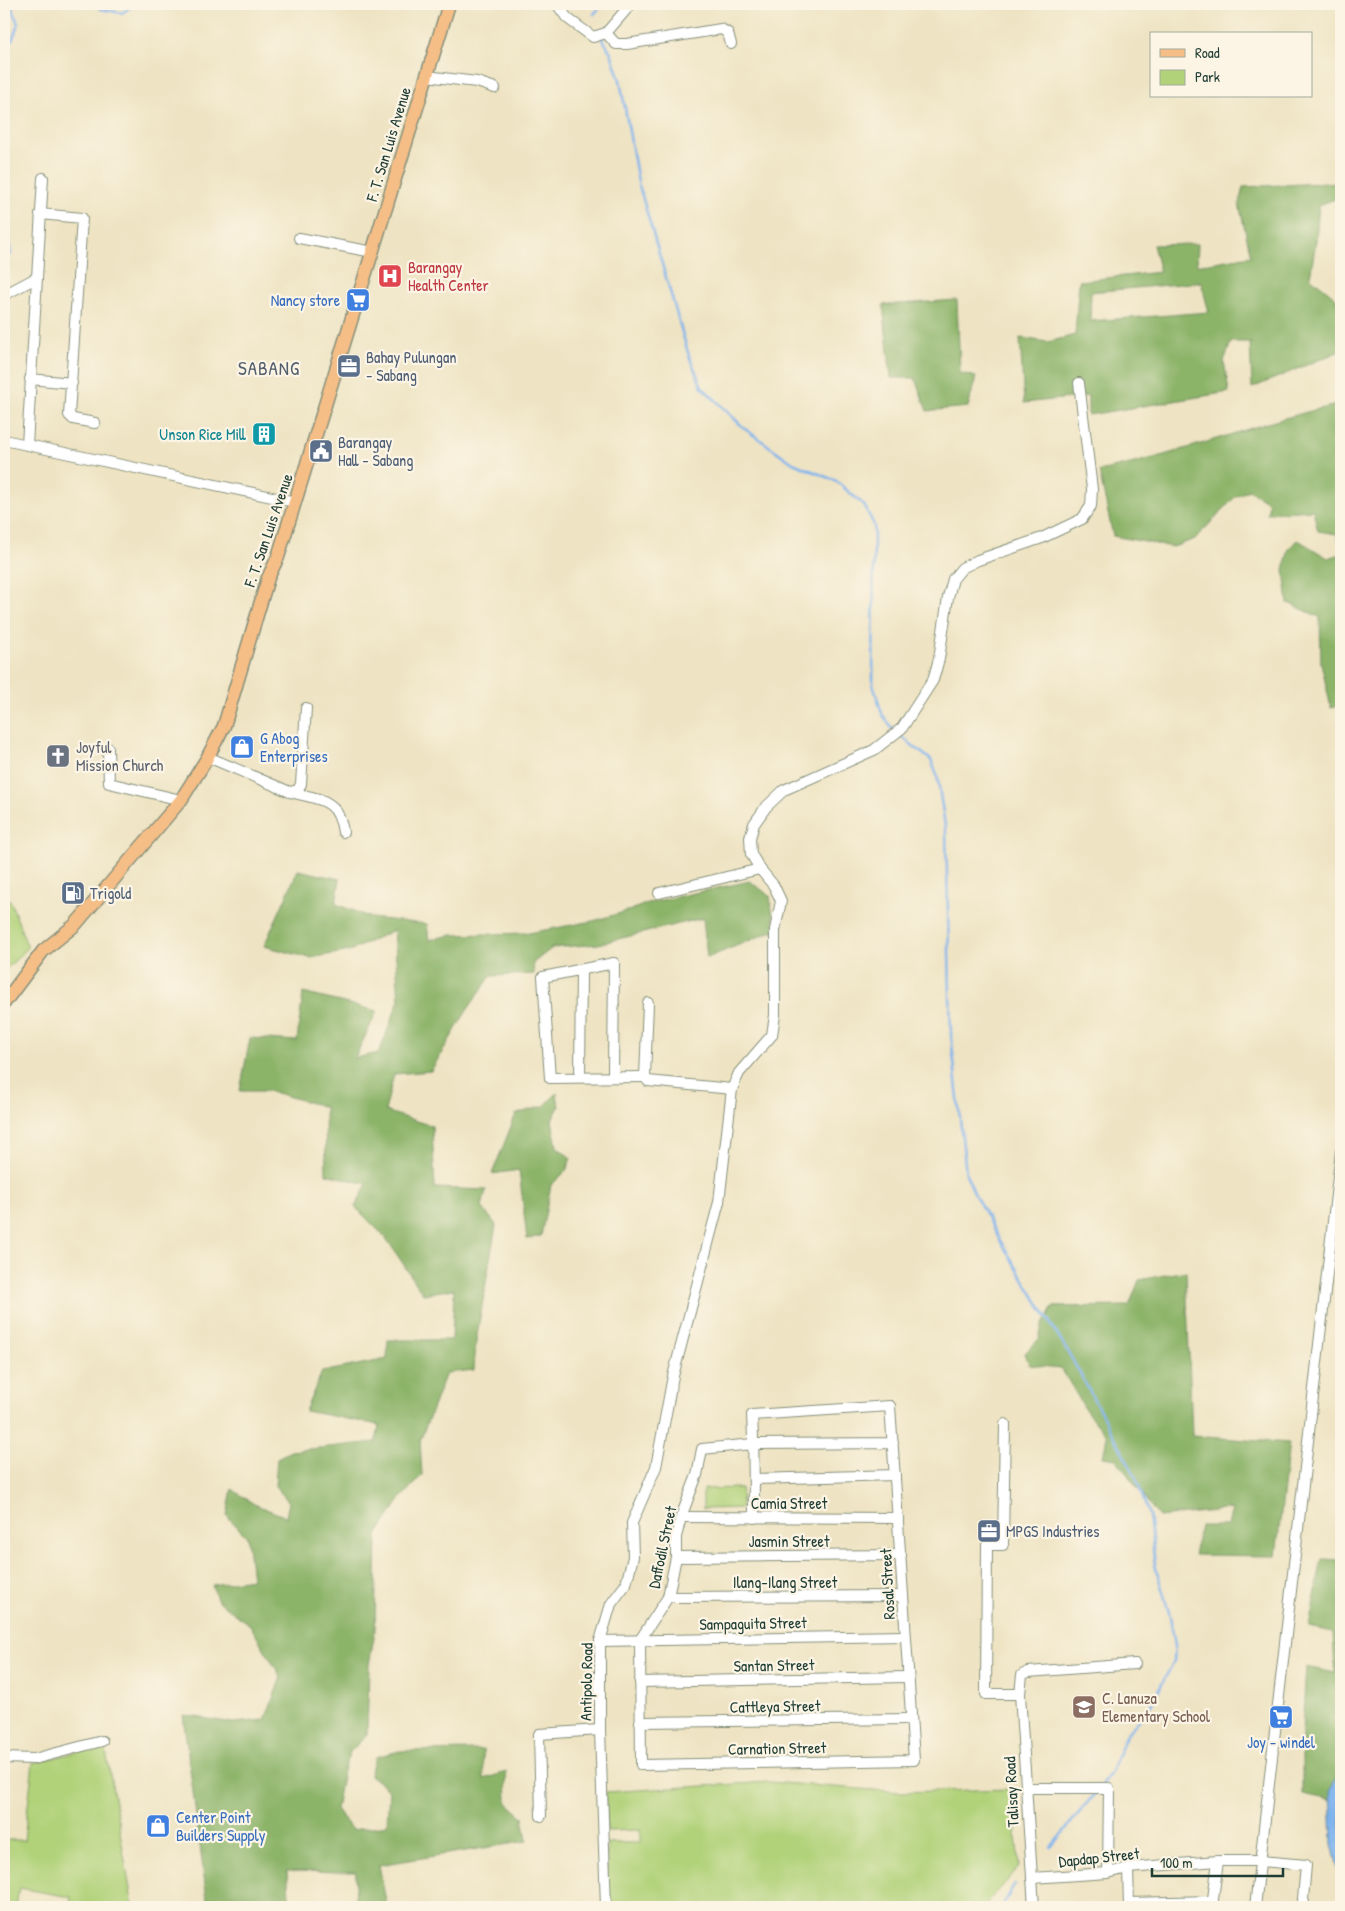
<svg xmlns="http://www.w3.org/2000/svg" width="1345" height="1911" font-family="'Patrick Hand',sans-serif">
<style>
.green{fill:#b1d279;stroke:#688856}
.forest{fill:#8cb469;stroke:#56784e;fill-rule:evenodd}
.water{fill:#7fb3ed;stroke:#4f7890}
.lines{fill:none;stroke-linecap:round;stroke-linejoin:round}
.stream{stroke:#7fb3ed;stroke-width:2.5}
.minor-casing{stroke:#86907b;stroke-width:12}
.major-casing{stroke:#86907b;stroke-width:15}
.minor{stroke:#fff;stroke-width:10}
.major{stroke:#f6be87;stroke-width:12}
.labels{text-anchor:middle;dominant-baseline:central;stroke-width:4.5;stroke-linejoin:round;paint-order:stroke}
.street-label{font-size:16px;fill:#1f3d34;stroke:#fcf5e5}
.health-label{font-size:16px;fill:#be3a42;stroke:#fcf5e5;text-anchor:start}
.shop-label{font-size:16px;fill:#366cbe;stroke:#fcf5e5;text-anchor:start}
.service-label{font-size:16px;fill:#4e5e75;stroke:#fcf5e5;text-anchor:start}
.culture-label{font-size:16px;fill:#0d838f;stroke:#fcf5e5;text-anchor:end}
.worship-label{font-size:16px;fill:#5b616d;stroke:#fcf5e5;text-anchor:start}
.education-label{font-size:16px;fill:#785e54;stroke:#fcf5e5;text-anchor:start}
.quarter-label{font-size:19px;letter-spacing:1px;fill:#54606e;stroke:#fcf5e5}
</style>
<rect width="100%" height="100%" fill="#fcf5e5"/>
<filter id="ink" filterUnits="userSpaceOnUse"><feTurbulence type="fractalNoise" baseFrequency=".02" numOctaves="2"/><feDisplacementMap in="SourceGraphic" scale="10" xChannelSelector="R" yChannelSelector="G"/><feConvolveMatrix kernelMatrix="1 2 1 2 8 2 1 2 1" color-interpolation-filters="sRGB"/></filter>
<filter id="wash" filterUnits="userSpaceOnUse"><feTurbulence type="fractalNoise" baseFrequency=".0096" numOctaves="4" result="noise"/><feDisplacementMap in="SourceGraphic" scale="20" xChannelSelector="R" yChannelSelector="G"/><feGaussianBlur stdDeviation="1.12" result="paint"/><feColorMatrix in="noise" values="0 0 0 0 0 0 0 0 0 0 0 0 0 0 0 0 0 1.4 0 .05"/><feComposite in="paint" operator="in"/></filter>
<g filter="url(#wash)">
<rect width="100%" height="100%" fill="#eee3c2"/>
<g class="green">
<polygon points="4,899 10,900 28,948 4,971"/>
<polygon points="741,1488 742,1508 703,1509 703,1489"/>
<polygon points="105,1745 133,1907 70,1907 71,1897 19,1888 16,1907 4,1907 4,1840 24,1840 33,1763"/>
<polygon points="769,1782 899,1792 1012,1789 1019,1867 984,1907 621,1907 607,1903 607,1843 640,1843 640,1830 607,1831 606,1792"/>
</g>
<g class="forest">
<path d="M 1341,182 L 1341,197 L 1319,205 L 1316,241 L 1310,277 L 1336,298 L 1341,314 L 1340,351 L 1252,388 L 1250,342 L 1231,342 L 1224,361 L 1229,392 L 1088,415 L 1088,396 L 1024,403 L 1020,338 L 1048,342 L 1075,335 L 1079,281 L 1160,272 L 1153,245 L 1198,244 L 1197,265 L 1251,256 L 1239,204 L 1243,187 ZM 1201,282 L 1209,312 L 1090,321 L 1091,292 Z"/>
<polygon points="957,300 960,373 976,377 968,407 927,411 915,378 891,378 883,305"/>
<path d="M 1341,404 L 1341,548 L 1337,534 L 1318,531 L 1313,510 L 1267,513 L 1269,503 L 1249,490 L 1236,496 L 1195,539 L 1173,547 L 1113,536 L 1099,471 C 1181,455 1259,421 1341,404 Z"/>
<polygon points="1298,540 1328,558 1341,554 1341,705 1331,708 1321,663 1320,617 1288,603 1284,570 1289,548"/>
<polygon points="298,870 340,879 336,904 372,918 427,924 429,940 451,935 529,933 593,921 631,910 648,903 750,881 770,896 775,930 707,958 703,918 598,944 552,948 533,963 534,974 491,976 466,1012 431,1071 394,1074 385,1111 432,1126 435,1188 486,1190 482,1207 496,1225 476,1341 474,1370 446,1373 420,1441 422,1475 402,1497 377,1535 375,1631 369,1665 367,1734 350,1752 343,1770 336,1809 352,1830 387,1825 389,1790 370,1775 375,1757 400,1751 483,1750 484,1779 506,1772 507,1803 523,1817 527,1841 379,1865 387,1907 355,1907 356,1872 287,1871 290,1907 208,1907 183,1715 233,1723 265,1720 281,1677 250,1625 218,1601 212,1585 252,1579 247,1537 227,1516 232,1489 254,1504 286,1517 289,1502 275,1486 277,1458 291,1451 376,1442 379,1425 305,1411 322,1372 387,1359 388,1340 452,1340 454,1289 423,1294 386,1238 355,1207 367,1184 326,1174 325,1107 270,1091 240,1091 250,1038 297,1041 303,993 377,1011 355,1058 379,1053 399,1000 394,930 350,951 310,958 264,946"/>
<polygon points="557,1093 559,1107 552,1120 557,1147 571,1158 566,1171 551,1185 541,1236 527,1239 519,1170 492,1174 516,1114 544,1106"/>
<polygon points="1186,1271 1192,1436 1289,1443 1276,1556 1194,1555 1200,1526 1228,1526 1232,1509 1159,1517 1116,1459 1103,1457 1107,1436 1087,1412 1061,1368 1029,1365 1025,1353 1039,1339 1042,1326 1053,1307 1129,1306 1139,1280"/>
<polygon points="1322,1559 1341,1560 1340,1802 1302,1794 1302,1732 1306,1667 1335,1673 1333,1632 1309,1627"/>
</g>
<polygon class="water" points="1341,1765 1341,1883 1332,1844 1330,1793"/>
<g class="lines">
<g class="stream">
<polyline points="96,4 101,9 122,13 135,4"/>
<polyline points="594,14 603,4"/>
<polyline points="601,36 611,53 620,80 638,182 689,356 702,387 745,429 793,463 836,481 864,505 874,525 873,684 882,714 894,731"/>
<polyline points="4,40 12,41 18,24 11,4"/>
<polyline points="4,219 11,254 4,256"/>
<polyline points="898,734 931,760 937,775 946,832 951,1035 966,1174 976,1197 1001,1242 1072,1359 1135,1475 1149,1515 1155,1565 1170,1616 1175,1646 1174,1661 1152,1703 1143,1716 1128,1732 1110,1774 1102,1785"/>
<polyline points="1051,1847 1097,1791"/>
<polyline points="1002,1907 1015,1884"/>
</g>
</g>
</g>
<g filter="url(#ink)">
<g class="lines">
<defs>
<g id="minor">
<polyline points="557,4 567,18 593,37 606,33 631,4"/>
<polyline points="606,33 616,44 627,44 721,29 728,33 731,44"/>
<polyline points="426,76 477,82 495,88"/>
<polyline points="40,214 82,218 69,415 73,419 95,423"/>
<polyline points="299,238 373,252"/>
<polyline points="4,295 36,278"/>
<polyline points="30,379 72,383"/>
<polyline points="4,440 295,502"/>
<polyline points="27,445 43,178"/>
<polyline points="108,748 109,783 181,800"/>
<polyline points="208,757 290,792 298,790 301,784 306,708"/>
<path d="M 290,792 C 319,800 338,797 343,832"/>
<polyline points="659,893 760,869"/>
<polyline points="648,1003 645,1077 648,1081 732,1089"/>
<polyline points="613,1076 614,963 543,977 550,1078 645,1077"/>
<polyline points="580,1077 581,970"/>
<polyline points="1005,1424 1003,1545 987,1545 986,1694 1020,1694"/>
<polyline points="754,1479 895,1475"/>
<polyline points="681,1517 898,1518"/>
<path d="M 754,1518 C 754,1484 754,1450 752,1415 L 890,1406 C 899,1524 906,1642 914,1760 L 641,1765 L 640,1640 L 668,1597 L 676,1557 L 676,1537 L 681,1517 L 697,1475 L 702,1449 L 753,1444 L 893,1443"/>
<polyline points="676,1557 901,1555"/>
<polyline points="668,1597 903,1596"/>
<polyline points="600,1641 905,1636"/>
<polyline points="640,1682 908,1677"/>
<polyline points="640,1722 911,1719"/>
<polyline points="4,1758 34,1759 102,1741"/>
<polyline points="1026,1788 1109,1788 1108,1873"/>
<polyline points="541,1816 539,1734 600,1730"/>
<polyline points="1128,1868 1129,1907"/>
<polyline points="1032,1878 1108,1873 1128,1868 1218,1861 1260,1861 1306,1865 1303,1899 1305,1907"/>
<polyline points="1129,1903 1213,1901"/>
<polyline points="1212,1906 1218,1861"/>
<polyline points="606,1907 600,1730 600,1641 611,1604 626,1584 633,1557 632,1523 656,1467 673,1376 719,1202 732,1089 739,1073 772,1035 775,1015 775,930 781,901 774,886 760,869 751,854 750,838 754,824 766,807 784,790 874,750 902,728 933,680 939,659 948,597 953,579 962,568 978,560 1042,538 1082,519 1091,506 1092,489 1079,383"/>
<polyline points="1034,1907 1020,1694 1022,1675 1028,1672 1135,1664"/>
<polyline points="1255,1907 1341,1151"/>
</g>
<polyline id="major" points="4,1003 43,951 75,925 181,800 206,760 224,726 268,578 278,557 449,4"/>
</defs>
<use href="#minor" class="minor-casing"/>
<use href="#major" class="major-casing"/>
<use href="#minor" class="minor"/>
<use href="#major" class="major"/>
</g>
</g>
<defs>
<symbol id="hospital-square" viewBox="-11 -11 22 22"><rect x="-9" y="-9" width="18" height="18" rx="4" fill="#e0444e" stroke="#fcf5e5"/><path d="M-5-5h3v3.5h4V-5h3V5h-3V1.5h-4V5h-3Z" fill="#fff"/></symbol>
<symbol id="supermarket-square" viewBox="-11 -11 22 22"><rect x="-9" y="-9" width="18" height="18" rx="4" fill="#3f7fe0" stroke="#fcf5e5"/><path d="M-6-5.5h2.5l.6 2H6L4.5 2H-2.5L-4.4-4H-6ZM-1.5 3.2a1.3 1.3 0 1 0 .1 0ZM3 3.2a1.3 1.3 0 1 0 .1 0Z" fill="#fff"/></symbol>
<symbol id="office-square" viewBox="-11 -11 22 22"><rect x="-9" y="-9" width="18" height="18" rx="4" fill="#5c6f8a" stroke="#fcf5e5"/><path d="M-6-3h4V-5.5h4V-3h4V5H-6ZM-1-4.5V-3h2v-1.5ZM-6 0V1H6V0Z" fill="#fff"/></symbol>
<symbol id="building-square" viewBox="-11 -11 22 22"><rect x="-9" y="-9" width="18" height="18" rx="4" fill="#0f9aa8" stroke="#fcf5e5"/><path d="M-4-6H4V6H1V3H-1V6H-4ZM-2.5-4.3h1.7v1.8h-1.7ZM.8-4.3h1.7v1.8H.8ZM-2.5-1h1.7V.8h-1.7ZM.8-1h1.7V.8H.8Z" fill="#fff"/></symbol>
<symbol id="civic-square" viewBox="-11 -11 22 22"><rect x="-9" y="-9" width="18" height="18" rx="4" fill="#5c6f8a" stroke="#fcf5e5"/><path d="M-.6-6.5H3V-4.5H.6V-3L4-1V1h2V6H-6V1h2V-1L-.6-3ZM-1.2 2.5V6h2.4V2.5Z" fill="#fff"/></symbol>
<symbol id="shop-square" viewBox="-11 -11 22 22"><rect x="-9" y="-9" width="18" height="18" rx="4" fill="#3f7fe0" stroke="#fcf5e5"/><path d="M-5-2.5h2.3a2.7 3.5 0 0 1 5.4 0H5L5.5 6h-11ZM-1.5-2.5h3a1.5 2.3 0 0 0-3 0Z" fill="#fff"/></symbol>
<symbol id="church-square" viewBox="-11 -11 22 22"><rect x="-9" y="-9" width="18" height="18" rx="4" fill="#6b7280" stroke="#fcf5e5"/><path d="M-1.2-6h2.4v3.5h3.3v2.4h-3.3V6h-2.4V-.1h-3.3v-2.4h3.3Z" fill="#fff"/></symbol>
<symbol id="fuel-square" viewBox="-11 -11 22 22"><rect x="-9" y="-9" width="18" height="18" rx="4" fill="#5c6f8a" stroke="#fcf5e5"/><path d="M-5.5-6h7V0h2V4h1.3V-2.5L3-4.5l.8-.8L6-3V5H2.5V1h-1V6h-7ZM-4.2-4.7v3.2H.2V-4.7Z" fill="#fff"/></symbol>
<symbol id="school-square" viewBox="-11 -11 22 22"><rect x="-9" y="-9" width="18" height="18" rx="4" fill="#8d6e63" stroke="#fcf5e5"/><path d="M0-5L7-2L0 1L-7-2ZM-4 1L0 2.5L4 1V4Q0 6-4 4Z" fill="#fff"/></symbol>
</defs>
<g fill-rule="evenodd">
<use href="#hospital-square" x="376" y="262" width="28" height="28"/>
<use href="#supermarket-square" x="344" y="286" width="28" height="28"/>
<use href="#office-square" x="335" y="352" width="28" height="28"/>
<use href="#building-square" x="250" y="420" width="28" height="28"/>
<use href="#civic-square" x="307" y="437" width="28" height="28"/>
<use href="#shop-square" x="228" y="733" width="28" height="28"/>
<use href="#church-square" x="44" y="742" width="28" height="28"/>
<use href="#fuel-square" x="59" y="879" width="28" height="28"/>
<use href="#office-square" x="975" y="1517" width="28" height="28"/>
<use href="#school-square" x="1070" y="1693" width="28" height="28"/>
<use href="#supermarket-square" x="1267" y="1703" width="28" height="28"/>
<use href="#shop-square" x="144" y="1812" width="28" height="28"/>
</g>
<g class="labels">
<g class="street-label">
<text transform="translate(388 144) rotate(-73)">F. T. San Luis Avenue</text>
<text transform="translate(268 530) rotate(-71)">F. T. San Luis Avenue</text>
<text x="789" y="1503">Camia Street</text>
<text x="789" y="1541">Jasmin Street</text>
<text transform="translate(662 1547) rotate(-78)">Daffodil Street</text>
<text x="785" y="1582">Ilang-Ilang Street</text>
<text transform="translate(887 1584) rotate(-93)">Rosal Street</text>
<text transform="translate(753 1623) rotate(-1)">Sampaguita Street</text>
<text transform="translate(774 1665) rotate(-1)">Santan Street</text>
<text transform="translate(586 1682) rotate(-89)">Antipolo Road</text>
<text transform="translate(775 1706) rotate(-1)">Cattleya Street</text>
<text transform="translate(777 1748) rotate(-1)">Carnation Street</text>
<text transform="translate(1011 1792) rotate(-93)">Talisay Road</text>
<text transform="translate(1099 1857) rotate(-6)">Dapdap Street</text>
</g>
<g class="health-label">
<text x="408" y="267">Barangay<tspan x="408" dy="18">Health Center</tspan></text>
</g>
<g class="shop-label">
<text x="340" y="300" text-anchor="end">Nancy store</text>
<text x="260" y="738">G Abog<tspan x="260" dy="18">Enterprises</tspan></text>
<text x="1281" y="1742" text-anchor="middle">Joy - windel</text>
<text x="176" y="1817">Center Point<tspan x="176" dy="18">Builders Supply</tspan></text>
</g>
<g class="service-label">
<text x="366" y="357">Bahay Pulungan<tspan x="366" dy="18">- Sabang</tspan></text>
<text x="338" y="442">Barangay<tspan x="338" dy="18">Hall - Sabang</tspan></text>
<text x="90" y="893">Trigold</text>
<text x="1006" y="1531">MPGS Industries</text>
</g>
<g class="culture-label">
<text x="246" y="434">Unson Rice Mill</text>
</g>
<g class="worship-label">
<text x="76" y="747">Joyful<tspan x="76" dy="18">Mission Church</tspan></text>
</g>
<g class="education-label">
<text x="1102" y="1698">C. Lanuza<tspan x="1102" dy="18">Elementary School</tspan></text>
</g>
<g class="quarter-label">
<text x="269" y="368">SABANG</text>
</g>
</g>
<rect width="1345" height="1911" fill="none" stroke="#fcf5e5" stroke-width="20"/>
<rect x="1150" y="32" width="162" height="65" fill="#fcf5e5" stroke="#a4ab9e"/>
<rect x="1160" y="49" width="25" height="8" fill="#f6be87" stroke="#a4ab9e"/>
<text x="1195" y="58" font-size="15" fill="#1f3d34">Road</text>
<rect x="1160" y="70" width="25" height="15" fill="#b1d279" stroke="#a4ab9e"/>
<text x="1195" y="82" font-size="15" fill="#1f3d34">Park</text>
<path d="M1152 1868v8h131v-8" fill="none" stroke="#1f3d34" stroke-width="2.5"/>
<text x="1160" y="1868" font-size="15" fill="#1f3d34" stroke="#fcf5e5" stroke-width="4" paint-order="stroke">100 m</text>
</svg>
